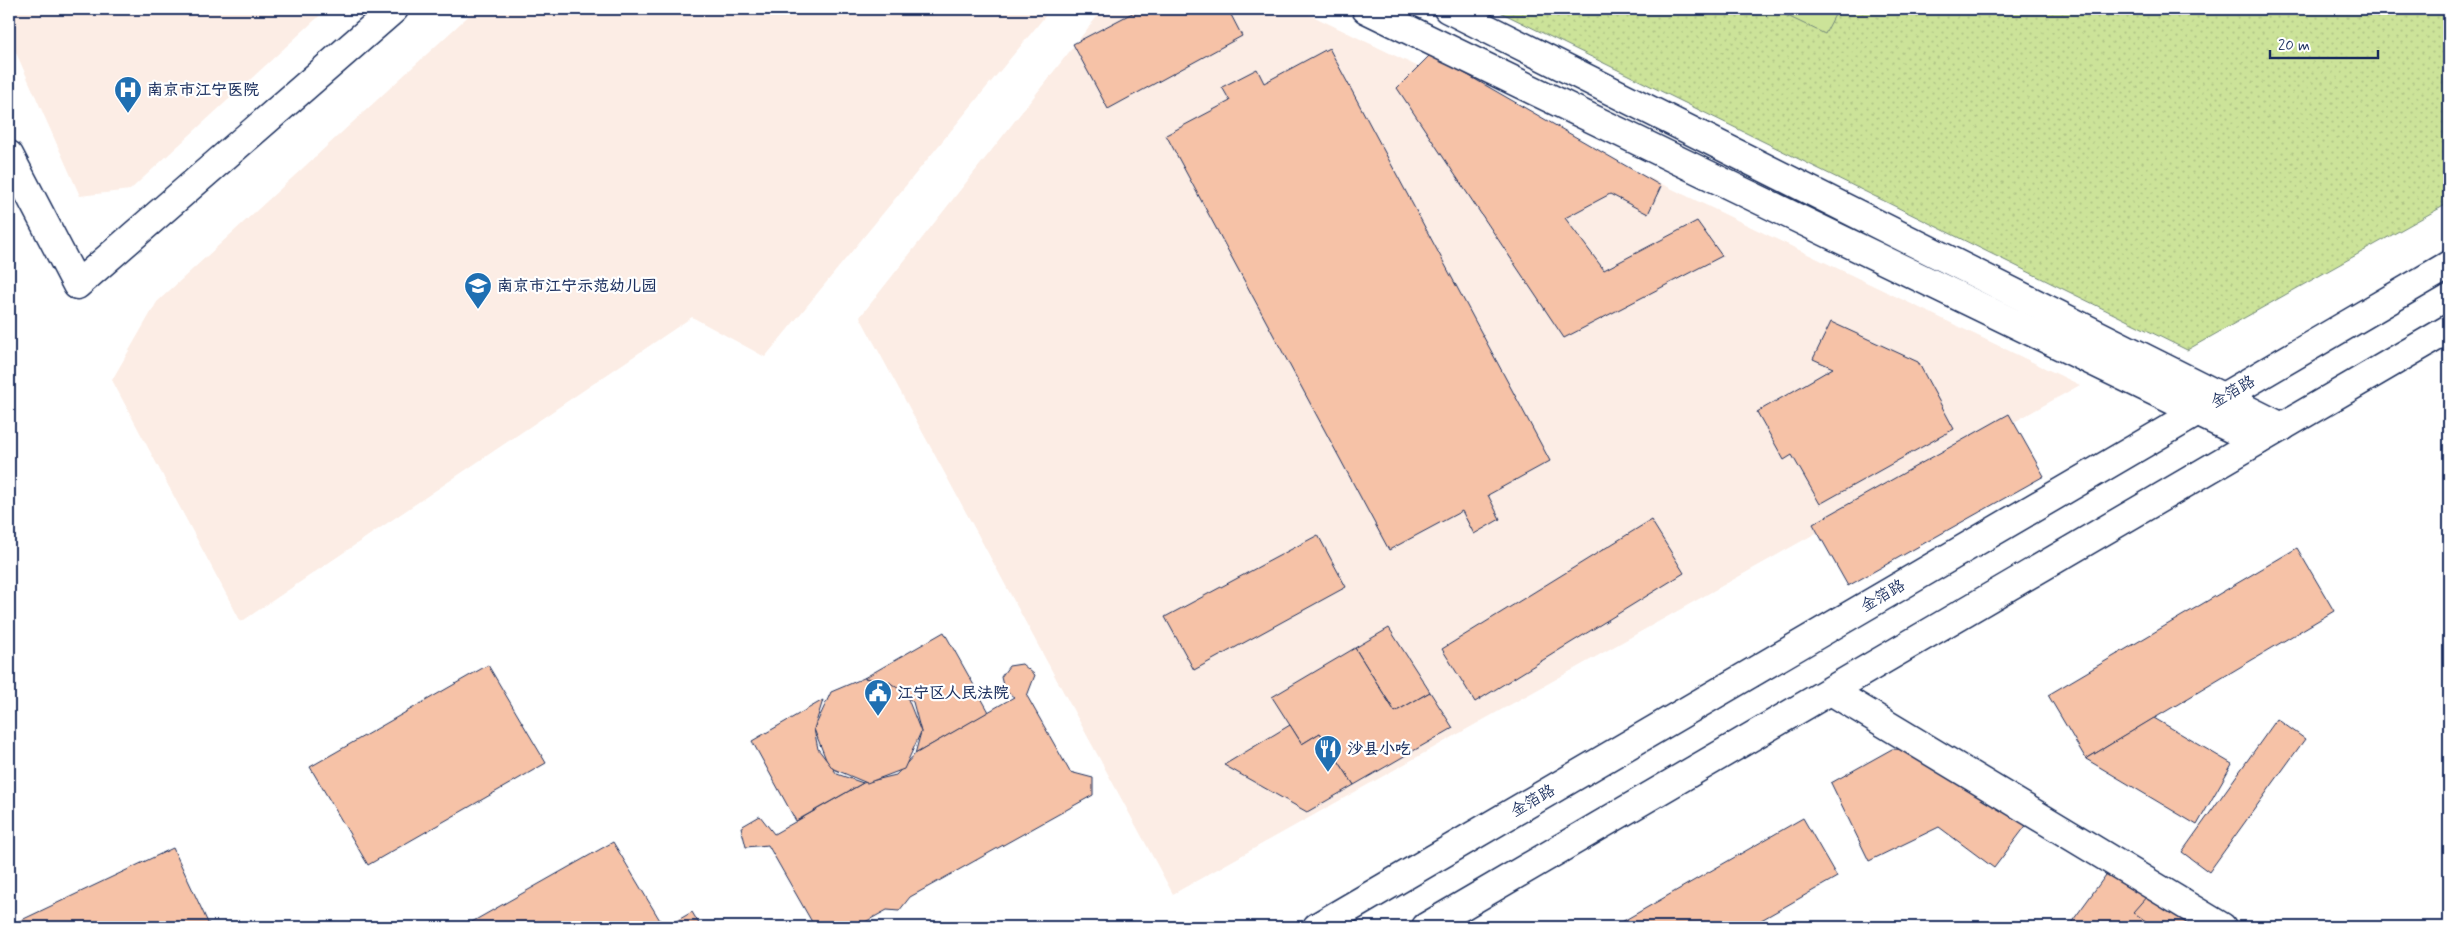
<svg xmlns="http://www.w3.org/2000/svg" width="2458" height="936" font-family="Mynerve,'LXGW WenKai TC',sans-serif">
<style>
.built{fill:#fcede5}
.park{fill:url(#park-dots);stroke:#74897c}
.garden{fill:#cce399;stroke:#74897c}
.building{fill:#f6c2a7;stroke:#1b2f5e}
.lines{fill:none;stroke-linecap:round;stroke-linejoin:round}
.street-casing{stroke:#1b2f5e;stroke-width:31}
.secondary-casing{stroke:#1b2f5e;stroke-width:31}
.street{stroke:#fff;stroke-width:28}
.secondary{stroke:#fff;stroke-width:28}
.labels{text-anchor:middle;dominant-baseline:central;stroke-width:4.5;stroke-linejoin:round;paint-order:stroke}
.poi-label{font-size:16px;font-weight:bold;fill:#1b2f5e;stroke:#fff;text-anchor:start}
.street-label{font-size:16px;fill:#1b2f5e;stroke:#fff}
</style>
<defs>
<pattern id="park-dots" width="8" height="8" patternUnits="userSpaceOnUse" patternTransform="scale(1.25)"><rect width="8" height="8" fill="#cce399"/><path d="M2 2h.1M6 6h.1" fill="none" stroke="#afc386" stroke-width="1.8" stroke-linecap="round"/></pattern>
</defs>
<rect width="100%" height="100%" fill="#fff"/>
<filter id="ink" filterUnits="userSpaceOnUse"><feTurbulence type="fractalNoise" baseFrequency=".02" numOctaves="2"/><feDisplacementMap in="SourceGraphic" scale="10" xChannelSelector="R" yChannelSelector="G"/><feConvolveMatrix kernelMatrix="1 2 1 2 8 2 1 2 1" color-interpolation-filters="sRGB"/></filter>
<g filter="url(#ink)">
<g class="built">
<polygon points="9,9 327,9 130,190 80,196 9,37"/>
<polygon points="476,9 1051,9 765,357 692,317 241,622 112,380 157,302"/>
<polygon points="1103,9 1298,9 2080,385 1173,894 860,317"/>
</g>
<polygon class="park" points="1494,9 2449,9 2449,203 2187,350"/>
<polygon class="garden" points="1773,9 1838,9 1825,34"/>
<g class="building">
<polygon points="1140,9 1228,9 1242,36 1108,109 1073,44"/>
<polygon points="1329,48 1550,461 1488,495 1500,519 1474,534 1462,511 1389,550 1166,135 1230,101 1222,87 1257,69 1264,83"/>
<polygon points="1431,54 1661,186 1648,214 1610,194 1565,218 1604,270 1697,221 1722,256 1564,338 1397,88"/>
<polygon points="1831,322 1918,362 1954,429 1820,504 1792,455 1784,460 1757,412 1833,368 1813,359"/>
<polygon points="2009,414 2044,476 1848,586 1813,524"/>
<polygon points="1651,520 1684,573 1475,702 1442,649"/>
<polygon points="1318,535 1346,587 1194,670 1165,617"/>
<polygon points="2297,548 2334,611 2086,759 2048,695"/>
<polygon points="1389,628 1430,692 1395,712 1355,648"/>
<polygon points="944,632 989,712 915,754 921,732 913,702 889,682 864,678"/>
<polygon points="1355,648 1395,712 1430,692 1453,728 1354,785 1320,733 1302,744 1272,697"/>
<polygon points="1022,664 1035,675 1027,696 1070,772 1093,778 1093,795 910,897 899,911 887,910 856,927 808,927 812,922 768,845 746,847 741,827 760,816 774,834 863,783 896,775 915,754 1014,697 1004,690 1001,677 1009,666"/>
<polygon points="488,665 546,763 368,865 310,767"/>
<polygon points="864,678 889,682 906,694 921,732 904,769 867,783 829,767 814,729 831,692"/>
<polygon points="823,700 814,729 818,749 837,774 863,783 796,821 752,741"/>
<polygon points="2154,718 2232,764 2197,825 2086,759"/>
<polygon points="2277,719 2305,739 2209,872 2182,852"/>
<polygon points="1290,725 1302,744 1320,733 1354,785 1307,812 1224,765"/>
<polygon points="1892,749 1939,751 2031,819 1994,868 1939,827 1869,861 1831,783"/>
<polygon points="1803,818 1837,877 1749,927 1613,927"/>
<polygon points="613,842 664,927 463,927"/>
<polygon points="173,848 210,927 9,927 9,926"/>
<polygon points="2114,864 2161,898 2141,927 2068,927"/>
<polygon points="2155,887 2195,924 2192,927 2154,927 2133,912"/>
<polygon points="692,912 701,927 666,927"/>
</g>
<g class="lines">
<defs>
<polyline id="street" points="1831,691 2222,927"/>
<g id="secondary">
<polyline points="1366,9 2257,441"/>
<polyline points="1448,9 2282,427"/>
<polyline points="9,155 77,285 394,9"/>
<polyline points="1317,927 2449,265"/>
<polyline points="1426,927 2449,329"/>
</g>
</defs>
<use href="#street" class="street-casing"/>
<use href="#secondary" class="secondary-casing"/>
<use href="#street" class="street"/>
<use href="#secondary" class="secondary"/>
</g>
</g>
<defs>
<symbol id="hospital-pin" viewBox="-11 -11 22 30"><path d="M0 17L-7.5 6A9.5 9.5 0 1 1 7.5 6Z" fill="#1f6fb2" stroke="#fff"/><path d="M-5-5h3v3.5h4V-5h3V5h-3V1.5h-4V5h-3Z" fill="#fff"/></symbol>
<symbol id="school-pin" viewBox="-11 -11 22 30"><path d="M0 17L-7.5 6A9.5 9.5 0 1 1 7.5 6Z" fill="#1f6fb2" stroke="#fff"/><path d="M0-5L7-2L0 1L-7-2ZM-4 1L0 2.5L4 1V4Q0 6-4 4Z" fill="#fff"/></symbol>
<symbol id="civic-pin" viewBox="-11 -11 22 30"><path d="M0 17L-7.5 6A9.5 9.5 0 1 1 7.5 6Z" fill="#1f6fb2" stroke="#fff"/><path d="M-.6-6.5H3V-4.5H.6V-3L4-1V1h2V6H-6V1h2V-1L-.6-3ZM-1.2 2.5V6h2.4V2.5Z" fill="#fff"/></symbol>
<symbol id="restaurant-pin" viewBox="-11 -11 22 30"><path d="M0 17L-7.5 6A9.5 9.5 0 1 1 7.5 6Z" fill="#1f6fb2" stroke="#fff"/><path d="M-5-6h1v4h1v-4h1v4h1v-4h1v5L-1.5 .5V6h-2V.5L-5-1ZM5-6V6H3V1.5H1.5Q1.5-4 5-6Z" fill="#fff"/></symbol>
</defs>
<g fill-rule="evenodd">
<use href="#hospital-pin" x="112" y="74" width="32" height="43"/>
<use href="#school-pin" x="462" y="270" width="32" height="43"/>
<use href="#civic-pin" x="862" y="677" width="32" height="43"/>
<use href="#restaurant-pin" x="1312" y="733" width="32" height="43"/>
</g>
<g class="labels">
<g class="poi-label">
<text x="147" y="90">南京市江宁医院</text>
<text x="497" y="286">南京市江宁示范幼儿园</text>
<text x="897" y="693">江宁区人民法院</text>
<text x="1347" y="749">沙县小吃</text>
</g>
<g class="street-label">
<text transform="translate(2233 392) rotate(-30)">金箔路</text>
<text transform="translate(1883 596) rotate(-30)">金箔路</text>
<text transform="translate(1533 801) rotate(-30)">金箔路</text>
</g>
</g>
<rect width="2458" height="936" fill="none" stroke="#fff" stroke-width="30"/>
<rect x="15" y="15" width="2428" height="906" fill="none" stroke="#1b2f5e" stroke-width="2" filter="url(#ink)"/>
<path d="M2270 50v8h108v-8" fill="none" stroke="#1b2f5e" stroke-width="2.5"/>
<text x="2278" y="50" font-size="15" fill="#1b2f5e" stroke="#ffffff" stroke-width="4" paint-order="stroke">20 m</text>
</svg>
